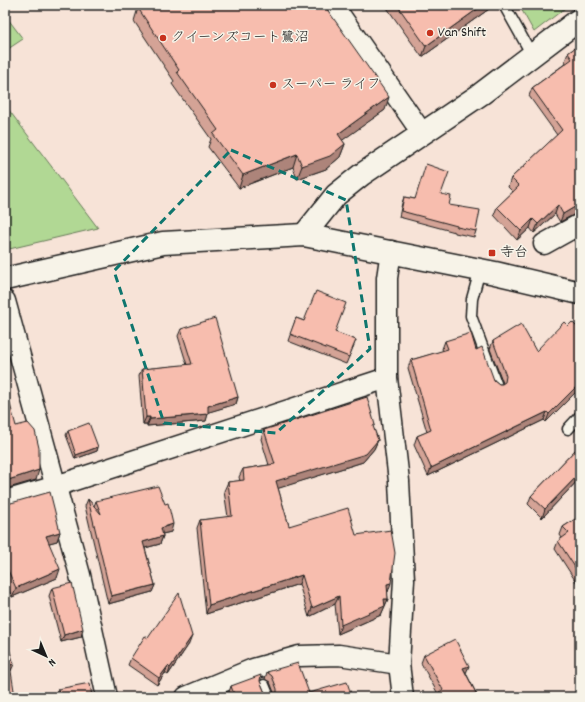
<svg xmlns="http://www.w3.org/2000/svg" width="585" height="702" font-family="Dekko,'Klee One',sans-serif">
<style>
.grass{fill:#b1d894;stroke:#667a58}
.lines{fill:none;stroke-linecap:round;stroke-linejoin:round}
.service-casing{stroke:#1c1c1c;stroke-width:13}
.minor-casing{stroke:#1c1c1c;stroke-width:23}
.tertiary-casing{stroke:#1c1c1c;stroke-width:25}
.service{stroke:#f7f3e8;stroke-width:10}
.minor{stroke:#f7f3e8;stroke-width:20}
.tertiary{stroke:#f7f3e8;stroke-width:22}
.wall{fill:#d4a396;stroke:#1c1c1c}
.shaded-wall{fill:#ad847a;stroke:#1c1c1c}
.building{fill:#f7bdae;stroke:#1c1c1c}
.marked{fill:none;stroke:#0f766e;stroke-width:3;stroke-dasharray:8 5;stroke-linejoin:round}
.poi-dot{fill:#c8321e;stroke:#f7f3e8;stroke-width:1.5}
.labels{text-anchor:middle;dominant-baseline:central;stroke-width:3;stroke-linejoin:round;paint-order:stroke}
.poi-label{font-size:14px;fill:#1c1c1c;stroke:#f7f3e8;text-anchor:start}
</style>
<rect width="100%" height="100%" fill="#f7e3d7"/>
<filter id="ink" filterUnits="userSpaceOnUse"><feTurbulence type="fractalNoise" baseFrequency=".025" numOctaves="2"/><feDisplacementMap in="SourceGraphic" scale="8" xChannelSelector="R" yChannelSelector="G"/><feConvolveMatrix kernelMatrix="1 2 1 2 8 2 1 2 1" color-interpolation-filters="sRGB"/></filter>
<g filter="url(#ink)">
<g class="grass">
<polygon points="519,5 569,5 534,32"/>
<polygon points="5,15 23,39 5,51"/>
<polygon points="5,105 98,228 5,250"/>
</g>
<g class="lines">
<defs>
<g id="service">
<polyline points="504,5 532,55"/>
<polyline points="480,270 472,299 471,316 497,386"/>
<polyline points="568,429 580,416"/>
<polyline points="264,685 269,697"/>
</g>
<g id="minor">
<polyline points="333,5 422,133"/>
<polyline points="544,244 580,224"/>
<polyline points="391,251 387,278 387,378 399,481 404,580 399,664 403,697"/>
<polyline points="5,301 80,575 107,697"/>
<polyline points="5,501 56,486 387,378"/>
<polyline points="186,697 253,669 299,656 339,655 399,664"/>
</g>
<g id="tertiary">
<polyline points="304,235 336,195 361,175 481,94 580,19"/>
<polyline points="5,279 163,243 304,235 495,273 580,293"/>
</g>
</defs>
<use href="#service" class="service-casing"/>
<use href="#minor" class="minor-casing"/>
<use href="#tertiary" class="tertiary-casing"/>
<use href="#service" class="service"/>
<use href="#minor" class="minor"/>
<use href="#tertiary" class="tertiary"/>
</g>
<g class="wall">
<polygon points="385,5 490,5 489,9 422,57"/>
<polygon points="138,8 385,110 342,140 345,144 340,157 326,169 297,179 293,167 239,188 208,147 211,139 172,84 174,81 134,21"/>
<polygon points="580,44 580,214 575,214 560,222 555,214 534,233 530,228 517,240 494,215 497,207 513,192 508,187 511,178 557,135 529,96 532,88 566,63 565,61 568,53"/>
<polygon points="441,194 449,205 476,231 474,237 455,233 455,232 399,217 402,203 404,197 415,199"/>
<polygon points="578,231 580,235 580,250 575,240"/>
<polygon points="296,318 356,340 346,364 288,341"/>
<polygon points="568,326 580,330 580,395 579,396 576,392 546,422 544,420 428,476 414,445 417,436 427,432 408,368 411,360 443,351 442,349 445,341 476,350 494,380 499,384 502,384 503,383 490,349 493,341 536,351"/>
<polygon points="181,329 238,397 236,404 208,412 206,421 147,426 147,424 143,424 139,376 142,369 187,365 178,336"/>
<polygon points="374,429 378,440 374,449 363,462 278,488 289,526 356,535 388,592 387,592 388,599 381,615 338,634 335,604 309,617 299,584 206,614 197,528 200,520 228,517 224,491 228,482 240,481 239,477 243,469 269,465 261,439 264,430"/>
<polygon points="68,431 98,447 97,451 75,459 66,435"/>
<polygon points="580,445 580,478 542,518 528,504 531,496"/>
<polygon points="88,499 94,506 96,501 171,532 162,534 163,536 160,544 145,548 155,585 152,592 108,604 85,506"/>
<polygon points="5,501 60,532 57,541 49,543 57,578 12,597 5,581"/>
<polygon points="580,516 580,588 555,549 558,541 562,538 560,535 563,527"/>
<polygon points="52,588 81,637 61,642 49,596"/>
<polygon points="148,638 189,644 168,675 165,673 157,685 128,665 131,658"/>
<polygon points="424,655 466,673 478,697 437,697 438,694 421,663"/>
<polygon points="267,672 309,693 352,697 230,697 229,692 231,686 260,681 265,693 268,696 273,697 275,695 270,682 265,679"/>
<polygon points="58,689 92,697 56,697 56,695"/>
</g>
<g class="shaded-wall">
<polygon points="483,5 490,5 489,9 422,57 426,46"/>
<polygon points="389,97 385,110 333,147 338,134"/>
<polygon points="345,144 340,157 326,169 297,179 302,166"/>
<polygon points="297,154 293,167 239,188 243,175"/>
<polygon points="558,205 555,214 534,233 538,224"/>
<polygon points="578,205 580,205 580,214 575,214 560,222 563,214"/>
<polygon points="533,219 530,228 517,240 521,231"/>
<polygon points="579,384 576,392 546,422 549,414"/>
<polygon points="238,397 236,404 206,413 208,406"/>
<polygon points="547,412 544,420 428,476 431,468"/>
<polygon points="208,414 206,421 147,426 150,419"/>
<polygon points="146,417 150,417 147,424 143,424"/>
<polygon points="378,440 374,449 363,462 273,490 276,481"/>
<polygon points="98,447 97,451 75,459 76,455"/>
<polygon points="39,470 36,480 5,489 5,481"/>
<polygon points="580,473 580,478 542,518 545,509"/>
<polygon points="173,524 171,532 158,535 161,528"/>
<polygon points="60,532 57,541 42,545 46,536"/>
<polygon points="163,536 160,544 141,549 143,542"/>
<polygon points="60,569 57,578 12,597 16,588"/>
<polygon points="302,575 299,584 206,614 209,605"/>
<polygon points="391,583 388,592 383,593 387,584"/>
<polygon points="155,585 152,592 108,604 111,596"/>
<polygon points="339,596 335,604 309,617 312,608"/>
<polygon points="384,599 388,599 381,615 338,634 341,625"/>
<polygon points="83,629 81,637 61,642 64,635"/>
<polygon points="192,636 189,644 168,675 170,668"/>
<polygon points="14,664 11,671 8,672 10,665"/>
<polygon points="168,666 165,673 157,685 159,678"/>
<polygon points="469,666 466,673 463,668"/>
</g>
<g class="building">
<polygon points="143,5 324,5 389,97 338,134 345,144 330,156 302,166 297,154 243,175 213,134 218,130 177,72 179,70 138,8"/>
<polygon points="397,5 483,5 426,46"/>
<polygon points="580,44 580,205 578,205 563,214 558,205 538,224 533,219 521,231 497,207 519,186 511,178 562,130 532,88 572,59 568,53"/>
<polygon points="426,164 449,172 441,194 451,196 449,205 480,210 476,231 457,227 457,226 401,211 404,197 415,199"/>
<polygon points="316,291 346,303 335,332 356,340 349,357 290,334 296,318 304,321"/>
<polygon points="215,318 238,397 208,406 208,414 150,419 150,417 146,417 142,369 192,364 181,329"/>
<polygon points="564,322 568,326 572,322 580,330 580,385 579,384 549,414 547,412 431,468 417,436 431,430 411,360 448,349 445,341 471,333 476,350 482,347 494,380 499,384 502,384 505,382 506,376 493,341 521,324 536,351"/>
<polygon points="5,386 16,426 28,423 35,431 39,448 39,470 5,481"/>
<polygon points="367,397 375,425 373,426 378,440 366,454 276,481 289,526 348,508 356,535 391,530 395,553 391,583 387,584 388,599 384,599 385,606 341,625 339,596 312,608 302,575 209,605 200,520 232,516 228,482 244,480 243,469 275,464 264,430"/>
<polygon points="89,423 98,447 76,455 68,431"/>
<polygon points="580,445 580,473 545,509 531,496"/>
<polygon points="158,486 165,504 168,503 173,524 161,528 163,536 143,542 155,585 111,596 88,499 101,514 96,501"/>
<polygon points="50,492 60,532 46,536 60,569 16,588 5,564 5,501 11,503"/>
<polygon points="580,516 580,575 558,541 569,533 563,527"/>
<polygon points="72,583 83,629 64,635 52,588"/>
<polygon points="179,593 192,636 170,668 168,666 159,678 131,658 145,636 148,638"/>
<polygon points="5,636 14,664 10,665 15,697 5,697"/>
<polygon points="455,639 469,666 463,668 478,697 442,697 439,692 443,690 424,655"/>
<polygon points="298,663 309,693 347,682 352,697 235,697 231,686 261,675 260,681 265,693 268,696 273,697 277,694 277,689 272,676 267,672"/>
<polygon points="90,683 92,697 59,697 58,689"/>
</g>
</g>
<path class="marked" d="M 231,150 L 346,200 L 370,349 L 276,433 L 164,423 L 114,271 Z"/>
<g class="poi-dot">
<circle cx="430" cy="33" r="4"/>
<circle cx="163" cy="38" r="4"/>
<circle cx="273" cy="85" r="4"/>
<rect x="488" y="249" width="8" height="8" rx="2"/>
</g>
<g class="labels">
<g class="poi-label">
<text x="438" y="33">Van Shift</text>
<text x="171" y="38">クイーンズコート鷺沼</text>
<text x="281" y="85">スーパー ライフ</text>
<text x="500" y="253">寺台</text>
</g>
</g>
<rect width="585" height="702" fill="none" stroke="#f7f3e8" stroke-width="20"/>
<rect x="10" y="10" width="565" height="682" fill="none" stroke="#1c1c1c" stroke-width="1.5" filter="url(#ink)"/>
<g transform="translate(46 656) rotate(136)" stroke="#f7f3e8" stroke-width="3" paint-order="stroke">
<path d="M0-3L7 15L0 10L-7 15Z" fill="#1c1c1c"/>
<text y="-6" font-size="11" font-weight="bold" text-anchor="middle" fill="#1c1c1c">N</text>
</g>
</svg>
